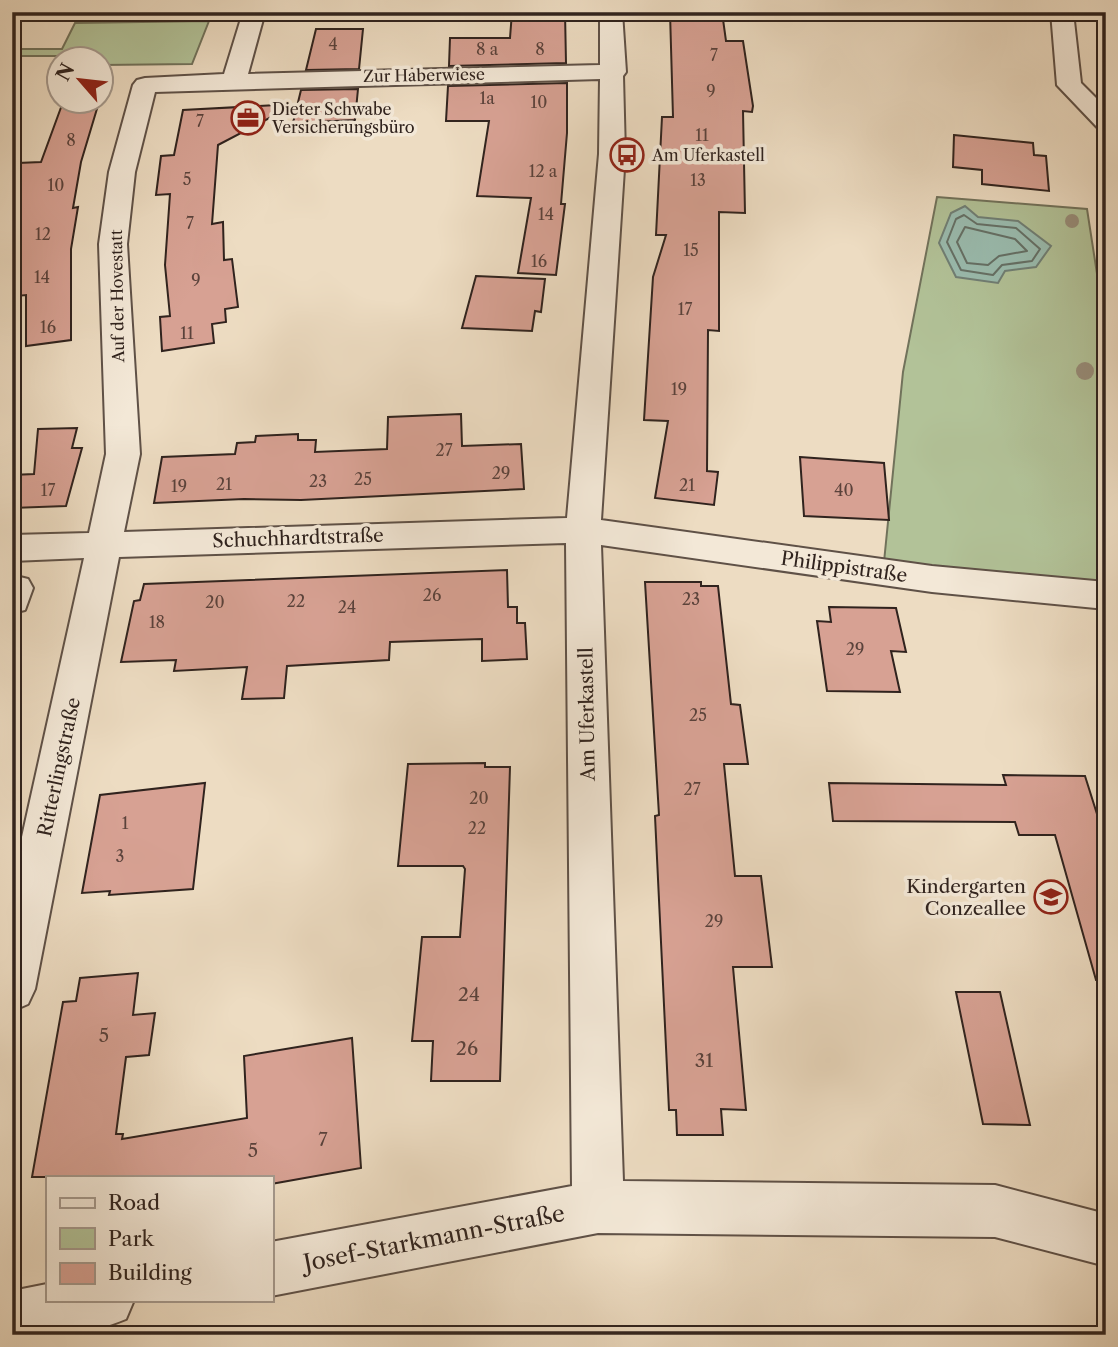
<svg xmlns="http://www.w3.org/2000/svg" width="1118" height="1347" font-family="'Libre Caslon Text',serif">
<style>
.green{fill:#b2c298;stroke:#71725b;stroke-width:2}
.water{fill:#9abcaf;stroke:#707f75;stroke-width:2}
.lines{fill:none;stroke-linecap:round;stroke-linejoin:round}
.shore{stroke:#657066;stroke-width:2}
.building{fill:#d7a193;stroke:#30231e;stroke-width:2}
.minor-casing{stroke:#5f5147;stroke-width:4}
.minor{fill:#f3e8d7;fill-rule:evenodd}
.tree{fill:#978c78}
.labels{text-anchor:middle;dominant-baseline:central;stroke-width:7;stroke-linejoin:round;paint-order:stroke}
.number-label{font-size:16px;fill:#5a423b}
.far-street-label{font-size:16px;fill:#30231e;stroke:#f3e8d7}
.far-poi-label{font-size:16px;fill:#30231e;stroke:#f3e8d7;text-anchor:start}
.street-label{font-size:19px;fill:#30231e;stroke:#f3e8d7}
.poi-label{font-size:19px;fill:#30231e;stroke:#f3e8d7;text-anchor:end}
.near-number-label{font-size:19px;fill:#5a423b}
.near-street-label{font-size:23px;fill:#30231e;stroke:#f3e8d7}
</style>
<rect width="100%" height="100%" fill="#eddcc2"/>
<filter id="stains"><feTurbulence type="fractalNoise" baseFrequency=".00286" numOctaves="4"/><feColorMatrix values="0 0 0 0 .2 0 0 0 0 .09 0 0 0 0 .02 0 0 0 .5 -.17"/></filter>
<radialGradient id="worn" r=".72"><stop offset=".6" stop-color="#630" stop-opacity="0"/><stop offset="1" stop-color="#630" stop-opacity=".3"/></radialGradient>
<g class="green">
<polygon points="209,21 192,64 102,65 102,60 60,60 59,65 54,65 58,56 12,56 12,49 62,49 75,23"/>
<polygon points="937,197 1087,209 1106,332 1106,596 883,572 903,372"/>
</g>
<polygon class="water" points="965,206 978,217 1018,221 1051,246 1036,267 1005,271 998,283 956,277 939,243 951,213"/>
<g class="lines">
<g class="shore">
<polygon points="964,215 977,224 1016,228 1040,249 1032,261 1002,265 993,275 961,270 947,242 956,219"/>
<polygon points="965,227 1015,239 1027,251 999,256 988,265 967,263 957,242"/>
</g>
</g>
<g class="building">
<polygon points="512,12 565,12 566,63 449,66 450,38 510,38"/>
<polygon points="670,12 722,12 726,41 743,41 753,106 752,112 743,111 745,213 719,212 719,331 708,330 707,471 718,472 714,505 655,498 668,421 644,420 653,277 666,235 656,235 662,117 673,117"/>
<polygon points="316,29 363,29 359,69 306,70"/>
<polygon points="567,83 567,133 561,204 565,204 556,275 518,273 531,198 477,196 489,121 446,121 448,86"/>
<polygon points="358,89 355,120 293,123 301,90"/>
<polygon points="63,102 99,102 81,162 73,208 78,207 71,249 71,340 26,346 26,295 17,296 17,286 12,287 12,186 18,163 41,162"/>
<polygon points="296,104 218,145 212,224 223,222 224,260 232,259 238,307 225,309 226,322 212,324 214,343 162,351 160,317 170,316 165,265 170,194 156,195 161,156 174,155 183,110"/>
<polygon points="954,135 1033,143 1034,155 1046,156 1049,191 982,184 982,170 953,167"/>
<polygon points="476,276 545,279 541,312 535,311 532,331 462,328"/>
<polygon points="461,414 462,446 521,444 524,489 301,500 244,499 154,503 162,457 235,454 237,443 255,442 256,436 298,434 298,440 316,440 315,452 387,449 388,417"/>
<polygon points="77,428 72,448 82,448 66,506 12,508 12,475 34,474 38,429"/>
<polygon points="800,457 884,463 889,520 804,516"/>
<polygon points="507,570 508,607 517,607 517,623 525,623 527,659 482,661 482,639 390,642 389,660 287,666 284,698 242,699 247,667 174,671 176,660 121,662 134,601 140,600 144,584"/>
<polygon points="645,582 701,582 701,586 718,586 731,704 740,705 748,764 724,764 735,876 761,876 772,967 733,967 746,1110 721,1109 723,1135 677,1135 676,1110 669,1110 655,816 659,815"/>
<polygon points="829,607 896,608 906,652 891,651 900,692 827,691 817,621 831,622"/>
<polygon points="485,763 485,767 510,767 500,1081 431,1081 433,1041 412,1041 422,937 460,937 465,869 463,866 398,866 408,764"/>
<polygon points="1003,775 1085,776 1097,814 1106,814 1106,979 1096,980 1055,835 1019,835 1015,822 833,821 829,783 1006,785"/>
<polygon points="205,783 193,889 109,895 110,891 82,893 100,795"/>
<polygon points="138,973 133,1015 155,1013 149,1055 126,1057 116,1134 123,1134 122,1139 247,1118 244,1056 352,1038 361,1168 271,1184 271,1177 32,1177 63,1002 76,1001 80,978"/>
<polygon points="956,992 1000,992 1030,1125 983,1124"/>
</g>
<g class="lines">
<defs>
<g id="minor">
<path d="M 243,12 L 265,12 L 248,74 L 600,65 L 600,12 L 622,12 L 626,72 L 623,76 L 625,154 L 601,520 L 932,566 L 1106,582 L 1106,609 L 932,592 L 601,545 L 623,1181 L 995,1185 L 1106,1214 L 1106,1266 L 995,1237 L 598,1233 L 271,1296 L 271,1242 L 572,1186 L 566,543 L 119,557 L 35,989 L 28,1004 L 12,1011 L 12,882 L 84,558 L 12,561 L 12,535 L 89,533 L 106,454 L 99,244 L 109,172 L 133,85 L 137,80 L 145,78 L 224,74 ZM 600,79 L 599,154 L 567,518 L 124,532 L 140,454 L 127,244 L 135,172 L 155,92 Z"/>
<polygon points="1051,12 1073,12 1081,83 1106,108 1106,129 1097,127 1057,85"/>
<polygon points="12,575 28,579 33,588 25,610 12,613"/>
<path d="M 47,1284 L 47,1300 L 134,1300 L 126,1319 C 89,1335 52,1335 12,1335 L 12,1291 Z"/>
</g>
</defs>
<use href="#minor" class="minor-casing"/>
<use href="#minor" class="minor"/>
</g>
<g class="tree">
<circle cx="1072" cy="221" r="7"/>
<circle cx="1085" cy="371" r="9"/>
</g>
<defs>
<symbol id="office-ring" viewBox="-11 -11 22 22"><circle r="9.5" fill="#f3e8d7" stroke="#8f2418" stroke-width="1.5"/><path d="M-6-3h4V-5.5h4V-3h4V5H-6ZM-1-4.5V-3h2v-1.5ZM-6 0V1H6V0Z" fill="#8f2418"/></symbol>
<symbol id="bus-ring" viewBox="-11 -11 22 22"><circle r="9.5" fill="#f3e8d7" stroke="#8f2418" stroke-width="1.5"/><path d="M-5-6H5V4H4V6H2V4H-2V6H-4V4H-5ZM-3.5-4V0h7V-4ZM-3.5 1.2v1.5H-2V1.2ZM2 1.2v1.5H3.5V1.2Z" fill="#8f2418"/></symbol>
<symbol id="school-ring" viewBox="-11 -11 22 22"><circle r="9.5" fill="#f3e8d7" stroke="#8f2418" stroke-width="1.5"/><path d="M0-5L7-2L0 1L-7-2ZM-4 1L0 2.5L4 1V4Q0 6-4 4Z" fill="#8f2418"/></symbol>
</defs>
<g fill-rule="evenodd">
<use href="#office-ring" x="229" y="99" width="38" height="38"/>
<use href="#bus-ring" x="608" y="136" width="38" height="38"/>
<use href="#school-ring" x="1032" y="878" width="38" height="38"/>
</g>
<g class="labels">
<g class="number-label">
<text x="333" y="44">4</text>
<text x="487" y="49">8 a</text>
<text x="540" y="49">8</text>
<text x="714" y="55">7</text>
<text x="711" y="91">9</text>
<text x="487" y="98">1a</text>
<text x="539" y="102">10</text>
<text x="200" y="121">7</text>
<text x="702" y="135">11</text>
<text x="71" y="140">8</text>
<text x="543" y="171">12 a</text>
<text x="187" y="179">5</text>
<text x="698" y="180">13</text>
<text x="56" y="185">10</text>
<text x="546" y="214">14</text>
<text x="190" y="223">7</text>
<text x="43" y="234">12</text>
<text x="691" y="250">15</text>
<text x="539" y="261">16</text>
<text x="42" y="277">14</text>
<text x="196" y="280">9</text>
<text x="685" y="309">17</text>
<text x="48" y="327">16</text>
<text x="187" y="333">11</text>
<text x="679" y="389">19</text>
<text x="444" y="450">27</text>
<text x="501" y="473">29</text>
<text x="363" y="479">25</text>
<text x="318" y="481">23</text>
<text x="224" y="484">21</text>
<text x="687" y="485">21</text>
<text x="179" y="486">19</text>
<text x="48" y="490">17</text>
<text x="844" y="490">40</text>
<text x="432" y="595">26</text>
<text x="691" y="599">23</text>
<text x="296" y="601">22</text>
<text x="215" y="602">20</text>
<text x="347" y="607">24</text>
<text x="157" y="622">18</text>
<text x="855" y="649">29</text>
<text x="698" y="715">25</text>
<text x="692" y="789">27</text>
<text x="479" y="798">20</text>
<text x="125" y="823">1</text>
<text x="477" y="828">22</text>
<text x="120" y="856">3</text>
<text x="714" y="921">29</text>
</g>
<g class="far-street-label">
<text transform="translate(424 75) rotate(-1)">Zur Haberwiese</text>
<text transform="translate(117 296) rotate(-91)">Auf der Hovestatt</text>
</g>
<g class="far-poi-label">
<text x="272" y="109">Dieter Schwabe<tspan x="272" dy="18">Versicherungsbüro</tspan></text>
<text x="652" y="155">Am Uferkastell</text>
</g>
<g class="street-label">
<text transform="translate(298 538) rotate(-2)">Schuchhardtstraße</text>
<text transform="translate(844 567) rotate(8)">Philippistraße</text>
<text transform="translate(587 714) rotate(-91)">Am Uferkastell</text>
<text transform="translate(59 767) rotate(-78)">Ritterlingstraße</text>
</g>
<g class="poi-label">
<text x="1026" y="886">Kindergarten<tspan x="1026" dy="22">Conzeallee</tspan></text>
</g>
<g class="near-number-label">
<text x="469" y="994">24</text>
<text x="104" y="1035">5</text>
<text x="467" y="1048">26</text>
<text x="704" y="1060">31</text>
<text x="323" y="1139">7</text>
<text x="253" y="1150">5</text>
</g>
<g class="near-street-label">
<text transform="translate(434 1238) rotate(-11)">Josef-Starkmann-Straße</text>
</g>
</g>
<rect width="1118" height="1347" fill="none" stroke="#eddcc2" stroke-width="42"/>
<rect x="14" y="14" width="1090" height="1319" fill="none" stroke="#30231e" stroke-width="3.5"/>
<rect x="21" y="21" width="1076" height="1305" fill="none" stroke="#30231e" stroke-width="2"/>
<rect x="46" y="1176" width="228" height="126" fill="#f3e8d7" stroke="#a5998d" stroke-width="2"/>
<rect x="60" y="1198" width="35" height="10" fill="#f3e8d7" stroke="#a5998d" stroke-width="2"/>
<text x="108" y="1210" font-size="21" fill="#30231e">Road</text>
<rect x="60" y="1228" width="35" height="21" fill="#b2c298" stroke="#a5998d" stroke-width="2"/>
<text x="108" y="1246" font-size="21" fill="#30231e">Park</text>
<rect x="60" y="1263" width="35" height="21" fill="#d7a193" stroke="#a5998d" stroke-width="2"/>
<text x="108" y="1280" font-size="21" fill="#30231e">Building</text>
<g transform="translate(80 80) rotate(298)"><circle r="33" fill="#f3e8d7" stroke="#a5998d" stroke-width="2"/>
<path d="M0-5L12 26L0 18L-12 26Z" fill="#8f2418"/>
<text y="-10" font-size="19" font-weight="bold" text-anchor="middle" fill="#30231e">N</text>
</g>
<rect width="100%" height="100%" filter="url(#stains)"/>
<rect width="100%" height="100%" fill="url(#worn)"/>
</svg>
